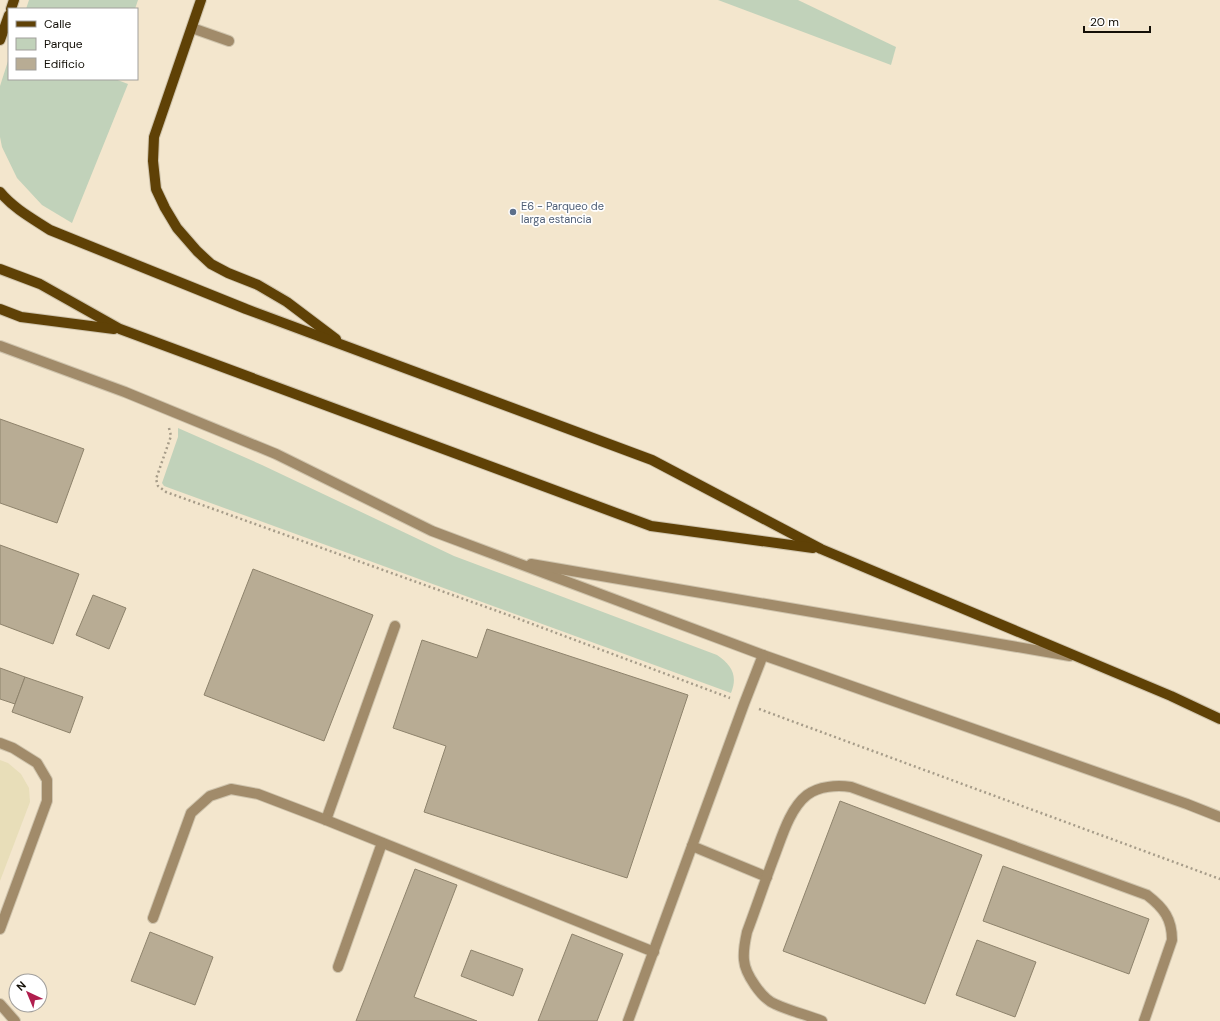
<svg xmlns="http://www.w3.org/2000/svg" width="1220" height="1021" font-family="'DM Sans',sans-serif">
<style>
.green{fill:#c1d2ba}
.sand{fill:#e8deb9}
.building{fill:#b8ac94;stroke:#8e836c}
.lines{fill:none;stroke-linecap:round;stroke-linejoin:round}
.minor-casing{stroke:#cfc4ad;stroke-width:12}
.major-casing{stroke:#cfc4ad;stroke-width:12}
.path{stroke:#a69c89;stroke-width:2.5;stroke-dasharray:2 3;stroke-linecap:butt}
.minor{stroke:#a18b6a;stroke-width:10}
.major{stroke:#5f4106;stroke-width:10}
.service-dot{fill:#5c6f8a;stroke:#fff;stroke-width:1.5}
.labels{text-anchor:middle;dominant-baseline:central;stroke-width:3.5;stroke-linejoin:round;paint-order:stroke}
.service-label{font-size:11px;fill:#4e5e75;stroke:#fff;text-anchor:start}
</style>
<rect width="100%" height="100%" fill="#f3e6cd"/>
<g class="green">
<polygon points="29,0 138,0 135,9 26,9"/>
<polygon points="718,0 798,0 896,47 891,65"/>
<polygon points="9,58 9,79 115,79 128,84 72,223 42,205 17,178 2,147 0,137 0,86"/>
<path d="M 178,428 L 262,465 L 454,556 L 717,655 C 732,665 738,676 731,693 L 164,486 L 162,483 L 178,437 Z"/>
</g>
<polygon class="sand" points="0,760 8,763 21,774 29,788 30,802 0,881"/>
<g class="building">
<polygon points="0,419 84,449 57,523 0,503"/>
<polygon points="0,545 79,574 53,644 0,624"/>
<polygon points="253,569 373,615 324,741 204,695"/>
<polygon points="93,595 126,608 109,649 76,635"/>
<polygon points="487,629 688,695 627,878 424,812 446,746 393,728 422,640 477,658"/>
<polygon points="0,668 25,677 15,704 0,699"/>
<polygon points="25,677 83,697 70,733 12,712"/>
<polygon points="840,801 982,855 925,1004 783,951"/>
<polygon points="1003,866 1149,919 1129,974 983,921"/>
<polygon points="415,869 457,885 414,997 477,1021 356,1021"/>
<polygon points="150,932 213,957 195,1005 131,981"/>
<polygon points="572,934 623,954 597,1021 538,1021"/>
<polygon points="977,940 1036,962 1015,1017 956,995"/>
<polygon points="471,950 523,969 513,996 461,976"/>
</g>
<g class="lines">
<defs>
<g id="minor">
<polyline points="192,28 229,41"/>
<polyline points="0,346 125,392 276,454 432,531 763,655 1187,804 1220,817"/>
<polyline points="531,564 1070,656"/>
<polyline points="0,743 13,748 37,763 47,780 47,801 0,929"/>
<polyline points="326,820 395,626"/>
<polyline points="692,846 767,877"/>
<polyline points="153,918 191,813 210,796 231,789 258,794 326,820 654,952"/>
<polyline points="338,967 382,843"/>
<polyline points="0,1004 15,1021"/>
<polyline points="628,1021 744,704 763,655"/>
<path d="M 822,1021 C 807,1015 790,1011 775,1004 C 762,999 745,974 744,960 C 743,950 745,941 747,932 C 756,908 764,884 773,860 C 781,840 789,809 807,795 C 819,786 837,785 851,787 L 1147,895 C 1164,908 1172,919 1172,940 L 1144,1021"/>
</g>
<g id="major">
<polyline points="201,0 154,137 153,161 156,189 165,208 177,228 197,251 211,264 228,273 258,285 287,302 336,339"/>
<polyline points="11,9 14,0"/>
<polyline points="0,40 9,15"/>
<path d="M 0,192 C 13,208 33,219 50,230 L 246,309 L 652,460 L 821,549 L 1171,696 L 1220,719"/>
<polyline points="0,269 40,284 120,329 651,526 813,548"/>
<polyline points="0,309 21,317 114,329"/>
</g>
</defs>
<use href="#minor" class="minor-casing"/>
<use href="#major" class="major-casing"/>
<g class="path">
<polyline points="169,428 171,436 156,479 158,486 166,492 511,616 730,698"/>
<polyline points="759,709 1220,879"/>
</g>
<use href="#minor" class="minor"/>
<use href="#major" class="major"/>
</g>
<circle class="service-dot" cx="513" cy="212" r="4"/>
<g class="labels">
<g class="service-label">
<text x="521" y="206">E6 - Parqueo de<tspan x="521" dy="13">larga estancia</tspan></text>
</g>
</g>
<rect x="8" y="8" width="130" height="72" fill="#ffffff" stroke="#a19f9c"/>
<rect x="16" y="21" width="20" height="6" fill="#5f4106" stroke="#a19f9c"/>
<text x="44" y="28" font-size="12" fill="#130f07">Calle</text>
<rect x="16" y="38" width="20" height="12" fill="#c1d2ba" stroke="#a19f9c"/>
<text x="44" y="48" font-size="12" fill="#130f07">Parque</text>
<rect x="16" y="58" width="20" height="12" fill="#b8ac94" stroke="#a19f9c"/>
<text x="44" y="68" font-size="12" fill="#130f07">Edificio</text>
<g transform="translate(28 993) rotate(316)"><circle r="19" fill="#ffffff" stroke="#a19f9c"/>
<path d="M0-3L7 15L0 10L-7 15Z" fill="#b01e4e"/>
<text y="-6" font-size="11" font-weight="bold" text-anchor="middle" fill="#130f07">N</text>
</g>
<path d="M1084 26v6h66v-6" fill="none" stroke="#130f07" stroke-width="2"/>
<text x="1090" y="26" font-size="12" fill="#130f07" stroke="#ffffff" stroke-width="3" paint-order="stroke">20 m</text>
</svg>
